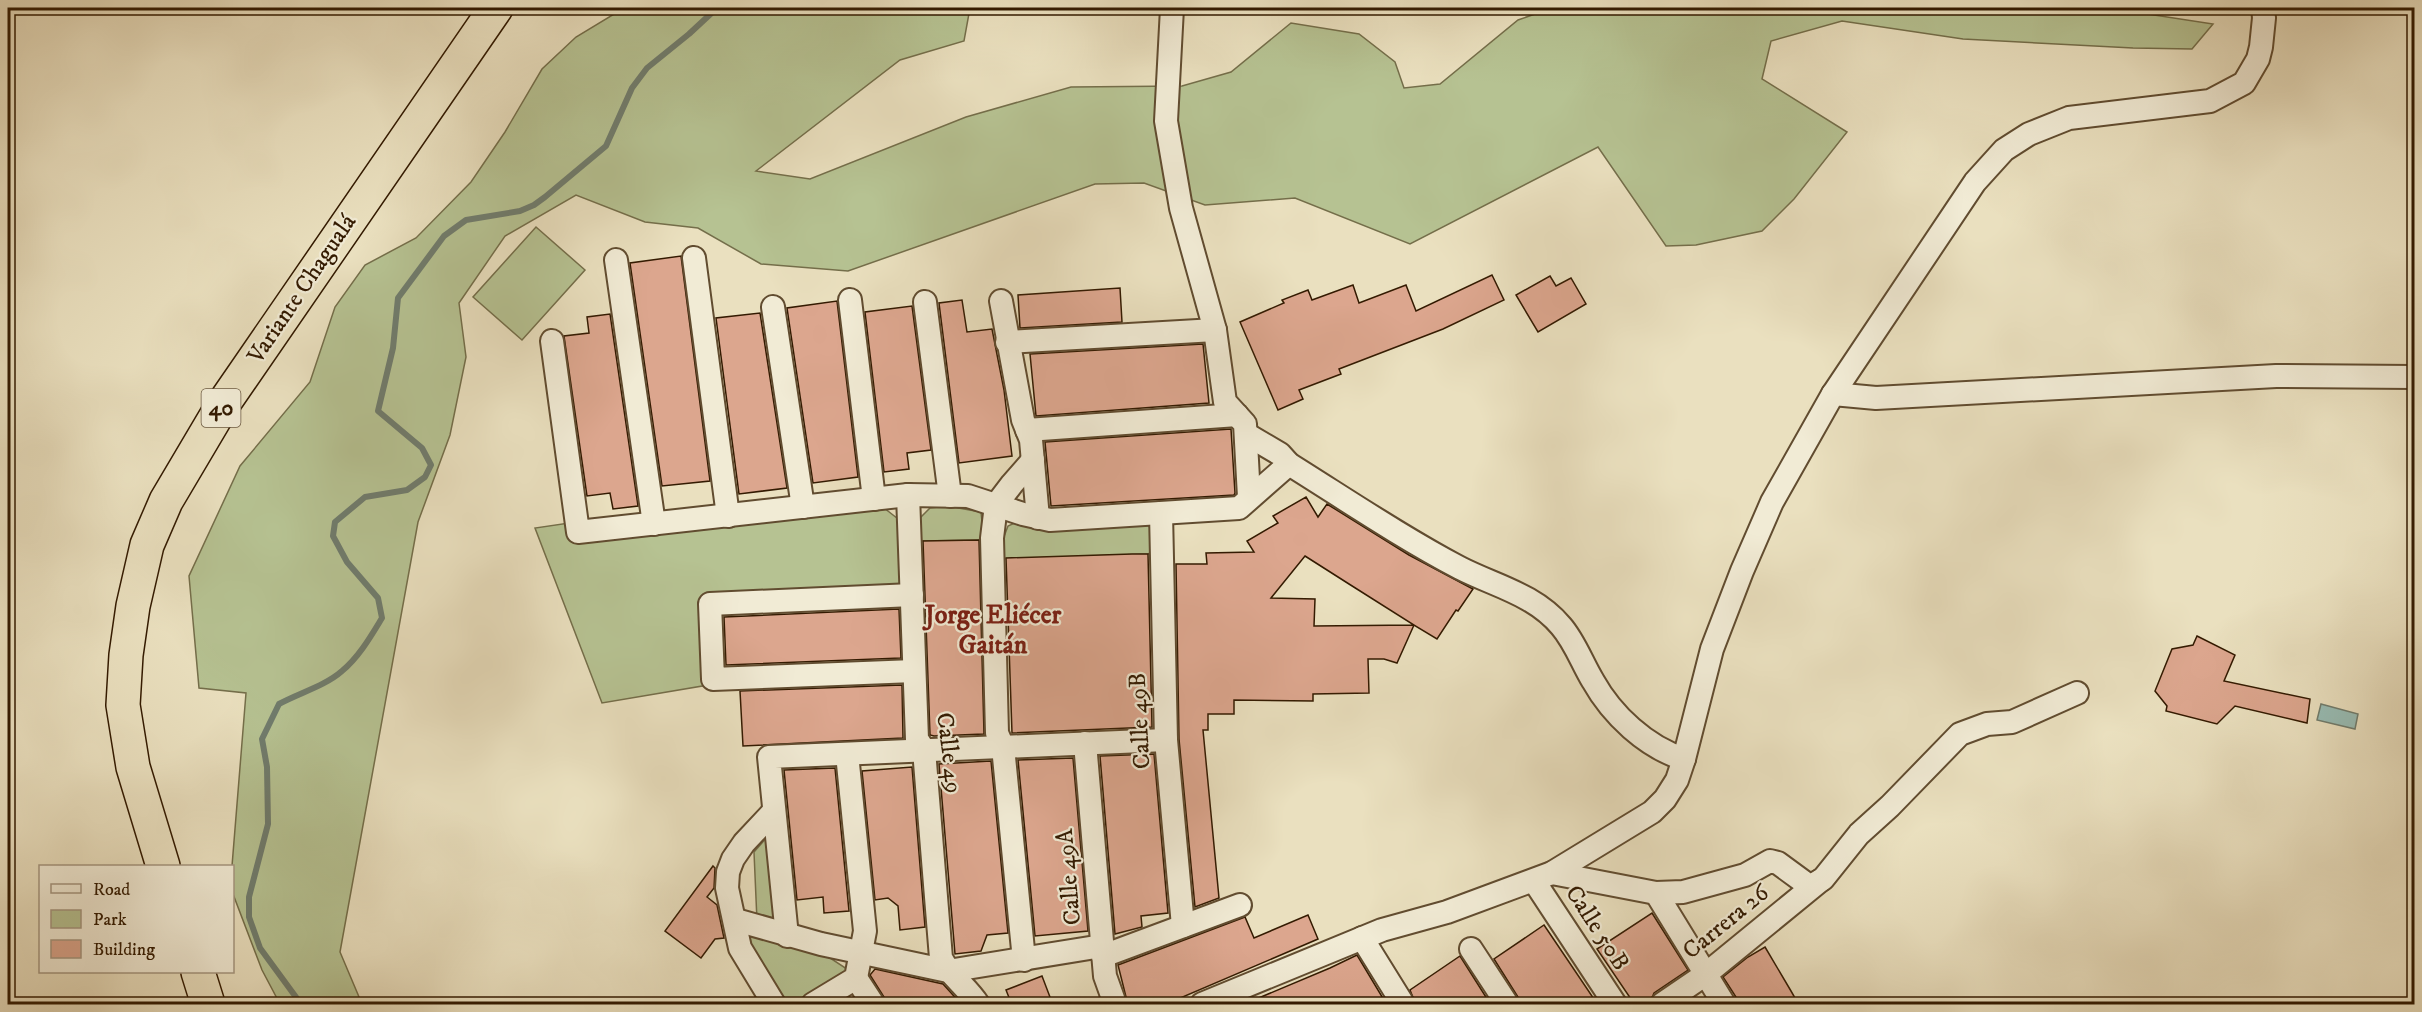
<svg xmlns="http://www.w3.org/2000/svg" width="2422" height="1012" font-family="'IM FELL DW Pica',serif">
<style>
.green{fill:#b6c292;stroke:#746e4a;stroke-width:1.5}
.water{fill:#98bdb5;stroke:#707c6d;stroke-width:1.5}
.lines{fill:none;stroke-linecap:round;stroke-linejoin:round}
.stream{stroke:#707c6d;stroke-width:6}
.building{fill:#dca68e;stroke:#331a01;stroke-width:1.5;fill-rule:evenodd}
.street-casing{stroke:#614c30;stroke-width:26}
.highway-casing{stroke:#331a01;stroke-width:36}
.street{stroke:#f1ebd5;stroke-width:22}
.highway{stroke:#eae0bf;stroke-width:33}
.labels{text-anchor:middle;dominant-baseline:central;stroke-width:4.5;stroke-linejoin:round;paint-order:stroke}
.shield{fill:#f1ebd5;stroke:#6c5941;stroke-width:1.5}
.shield-label{font-size:22px;font-weight:bold;fill:#331a01}
.street-label{font-size:24px;fill:#331a01;stroke:#f1ebd5}
.neighbourhood-label{font-size:26px;font-weight:bold;fill:#7a1f14;stroke:#f1ebd5}
</style>
<rect width="100%" height="100%" fill="#eae0bf"/>
<filter id="stains"><feTurbulence type="fractalNoise" baseFrequency=".00333" numOctaves="4"/><feColorMatrix values="0 0 0 0 .2 0 0 0 0 .09 0 0 0 0 .02 0 0 0 .5 -.17"/></filter>
<radialGradient id="worn" r=".72"><stop offset=".6" stop-color="#630" stop-opacity="0"/><stop offset="1" stop-color="#630" stop-opacity=".3"/></radialGradient>
<g class="green">
<polygon points="624,8 970,8 964,41 900,60 756,171 810,179 966,117 1071,87 1182,86 1231,72 1291,23 1359,34 1395,62 1404,88 1440,84 1518,20 1552,8 2115,9 2213,24 2192,49 2133,48 1963,39 1842,21 1771,41 1762,79 1847,132 1794,199 1762,231 1696,245 1666,246 1598,147 1410,244 1295,198 1205,205 1144,183 1095,184 848,271 761,264 698,228 645,222 576,195 505,236 459,303 466,357 450,435 418,522 340,952 362,1004 280,1004 262,970 233,894 232,866 246,693 199,688 189,576 240,466 310,382 335,307 365,265 416,238 471,182 505,132 542,69 576,37"/>
<polygon points="536,227 585,270 522,340 473,297"/>
<polygon points="947,506 981,512 983,532 979,540 920,541 916,522 930,508"/>
<polygon points="884,508 902,522 902,588 703,596 708,685 602,703 535,528 569,523 574,543"/>
<polygon points="1019,521 1145,523 1152,529 1154,551 1148,554 1003,559 1000,547 1008,526"/>
<polygon points="769,835 778,924 757,921 754,852"/>
<polygon points="753,934 821,952 847,969 844,977 796,1004 783,1004 746,943"/>
</g>
<polygon class="water" points="2321,704 2358,714 2355,729 2317,720"/>
<g class="lines">
<path class="stream" d="M 301,1004 L 260,948 L 249,917 L 249,897 L 268,824 L 267,767 L 262,739 L 279,704 C 299,693 325,686 342,671 C 359,657 371,636 382,618 L 378,598 L 347,562 L 333,536 L 335,522 L 365,497 L 407,490 L 425,477 L 431,465 L 422,448 L 378,411 L 393,348 L 398,298 L 444,236 L 466,220 L 520,211 L 534,205 L 545,197 L 606,146 L 632,88 L 647,68 L 689,34 L 717,8"/>
</g>
<g class="building">
<polygon points="681,256 710,481 662,486 630,263"/>
<polygon points="1492,275 1504,300 1443,329 1339,369 1341,374 1299,390 1303,399 1278,410 1240,322 1284,303 1282,300 1308,290 1312,300 1353,285 1359,303 1406,285 1416,311"/>
<polygon points="1550,276 1556,286 1571,278 1586,304 1538,332 1516,295"/>
<polygon points="1120,288 1122,322 1020,328 1018,295"/>
<polygon points="962,300 967,332 992,329 1004,390 1012,456 959,463 939,303"/>
<polygon points="837,301 858,477 813,483 787,308"/>
<polygon points="912,306 931,450 907,453 909,469 884,472 865,312"/>
<polygon points="760,313 787,488 739,494 716,318"/>
<polygon points="610,314 638,506 613,509 610,493 587,496 564,336 589,333 587,317"/>
<polygon points="1203,344 1209,403 1036,416 1030,354"/>
<polygon points="1231,429 1235,493 1234,495 1051,506 1045,442"/>
<path d="M 1306,497 L 1318,517 L 1327,504 L 1409,555 L 1473,589 L 1458,611 L 1456,610 L 1437,639 L 1414,625 L 1397,663 L 1384,659 L 1368,659 L 1369,693 L 1313,694 L 1313,701 L 1234,700 L 1234,714 L 1208,714 L 1208,730 L 1203,730 L 1219,898 L 1195,907 L 1179,739 L 1176,564 L 1207,564 L 1206,553 L 1254,552 L 1247,541 L 1278,523 L 1273,516 ZM 1305,556 L 1349,584 L 1414,625 L 1314,626 L 1315,599 L 1271,598 Z"/>
<polygon points="979,540 984,734 934,736 930,735 923,541"/>
<polygon points="1132,554 1148,554 1152,727 1012,733 1006,558"/>
<polygon points="899,609 901,658 726,665 724,617"/>
<polygon points="2197,636 2235,655 2224,681 2310,699 2307,723 2235,706 2217,724 2166,711 2167,706 2155,691 2172,649 2193,645"/>
<polygon points="902,685 903,738 743,746 740,691"/>
<polygon points="1154,754 1168,913 1141,916 1142,927 1115,934 1100,756"/>
<polygon points="1073,758 1088,931 1035,936 1018,760"/>
<polygon points="991,761 1008,933 987,935 981,951 955,954 939,764"/>
<polygon points="912,767 925,927 900,930 898,906 888,898 875,900 862,771"/>
<polygon points="835,768 849,911 824,913 823,897 797,900 784,770"/>
<polygon points="713,866 715,868 714,888 707,897 717,905 724,938 715,939 701,958 665,931"/>
<polygon points="1652,913 1688,970 1654,993 1649,1005 1635,1005 1597,949"/>
<polygon points="1308,915 1318,939 1164,1005 1128,1005 1118,965 1245,917 1254,938"/>
<polygon points="1544,925 1569,962 1598,1005 1520,1005 1518,997 1494,959"/>
<polygon points="1765,947 1791,991 1799,1005 1737,1005 1736,997 1723,977 1748,957"/>
<polygon points="1357,955 1387,1005 1242,1005 1330,968"/>
<polygon points="1460,956 1491,1005 1416,1005 1410,990"/>
<polygon points="875,969 943,984 962,1005 886,1005 884,997 870,975"/>
<polygon points="1042,976 1053,1005 1012,1005 1006,990"/>
</g>
<g class="lines">
<defs>
<g id="street">
<polyline points="1172,8 1166,121 1181,208 1215,330 1225,402 1245,424 1249,497"/>
<polyline points="694,258 728,516"/>
<polyline points="616,260 654,524"/>
<polyline points="850,300 874,499"/>
<polyline points="1001,301 1023,420 1031,440 1038,518"/>
<polyline points="925,302 950,496"/>
<polyline points="773,307 803,507"/>
<polyline points="552,341 578,532 908,495 968,496 1023,514 1050,520 1239,508 1289,464"/>
<polyline points="1007,342 1215,330"/>
<polyline points="1833,394 1876,398 2276,376 2414,377"/>
<polyline points="1027,430 1237,415"/>
<path d="M 1246,434 L 1280,454 L 1289,464 C 1345,499 1401,537 1460,568 C 1495,586 1534,594 1561,626 C 1575,642 1582,663 1593,681 C 1612,715 1646,747 1684,759"/>
<path d="M 908,495 L 917,739 L 924,750 L 941,958 C 950,976 967,987 978,1004"/>
<polyline points="1161,513 1166,740 1183,926"/>
<polyline points="912,595 710,604 713,679 914,671"/>
<polyline points="1085,743 1105,976 1115,1004"/>
<polyline points="774,811 744,843 733,859 728,872 727,888 740,948 774,1004"/>
<polyline points="1552,873 1656,893 1683,892 1745,875 1770,861 1778,863 1808,885 1814,884 1823,879 1859,834 1890,806 1960,734 1987,724 2012,722 2077,693"/>
<polyline points="1534,881 1615,1004"/>
<polyline points="1656,893 1724,1004"/>
<polyline points="736,920 821,944 948,971 1102,946"/>
<polyline points="787,936 769,757 1166,740"/>
<polyline points="1362,938 1403,1004"/>
<polyline points="1471,949 1507,1004"/>
<polyline points="1103,956 1240,905"/>
<polyline points="1024,960 1003,747 997,733 992,538 996,505 1012,484 1033,460"/>
<polyline points="856,978 873,1004"/>
<polyline points="813,1004 856,978 865,931 847,754"/>
<polyline points="1202,1004 1382,930 1447,912 1552,873 1652,812 1665,799 1677,780 1684,759 1712,649 1742,571 1772,502 1833,394 1975,182 2004,150 2029,134 2069,118 2210,101 2244,83 2258,59 2261,47 2264,18 2263,8"/>
<polyline points="1662,1004 1706,974 1821,880"/>
</g>
<g id="highway">
<polyline points="163,866 133,767 123,705 126,655 133,606 147,545 166,501 224,403 496,8"/>
<polyline points="198,972 208,1004"/>
</g>
</defs>
<use href="#street" class="street-casing"/>
<use href="#highway" class="highway-casing"/>
<use href="#street" class="street"/>
<use href="#highway" class="highway"/>
</g>
<g class="labels">
<rect class="shield" x="201.5" y="389" width="39" height="38" rx="4.5"/>
<g class="shield-label">
<text x="221" y="408">40</text>
</g>
<g class="street-label">
<text transform="translate(302 289) rotate(-56)">Variante Chagualá</text>
<text transform="translate(1140 721) rotate(-93)">Calle 49B</text>
<text transform="translate(949 753) rotate(83)">Calle 49</text>
<text transform="translate(1069 877) rotate(-95)">Calle 49A</text>
<text transform="translate(1726 922) rotate(-39)">Carrera 26</text>
<text transform="translate(1597 928) rotate(57)">Calle 50B</text>
</g>
<g class="neighbourhood-label">
<text x="993" y="615">Jorge Eliécer<tspan x="993" dy="30">Gaitán</tspan></text>
</g>
</g>
<rect width="2422" height="1012" fill="none" stroke="#eae0bf" stroke-width="30"/>
<rect x="9" y="9" width="2404" height="994" fill="none" stroke="#331a01" stroke-width="3"/>
<rect x="15" y="15" width="2392" height="982" fill="none" stroke="#331a01" stroke-width="1.5"/>
<rect x="39" y="865" width="195" height="108" fill="#f1ebd5" stroke="#a59780" stroke-width="1.5"/>
<rect x="51" y="884" width="30" height="9" fill="#f1ebd5" stroke="#a59780" stroke-width="1.5"/>
<text x="93" y="895" font-size="18" fill="#331a01">Road</text>
<rect x="51" y="910" width="30" height="18" fill="#b6c292" stroke="#a59780" stroke-width="1.5"/>
<text x="93" y="925" font-size="18" fill="#331a01">Park</text>
<rect x="51" y="940" width="30" height="18" fill="#dca68e" stroke="#a59780" stroke-width="1.5"/>
<text x="93" y="955" font-size="18" fill="#331a01">Building</text>
<rect width="100%" height="100%" filter="url(#stains)"/>
<rect width="100%" height="100%" fill="url(#worn)"/>
</svg>
